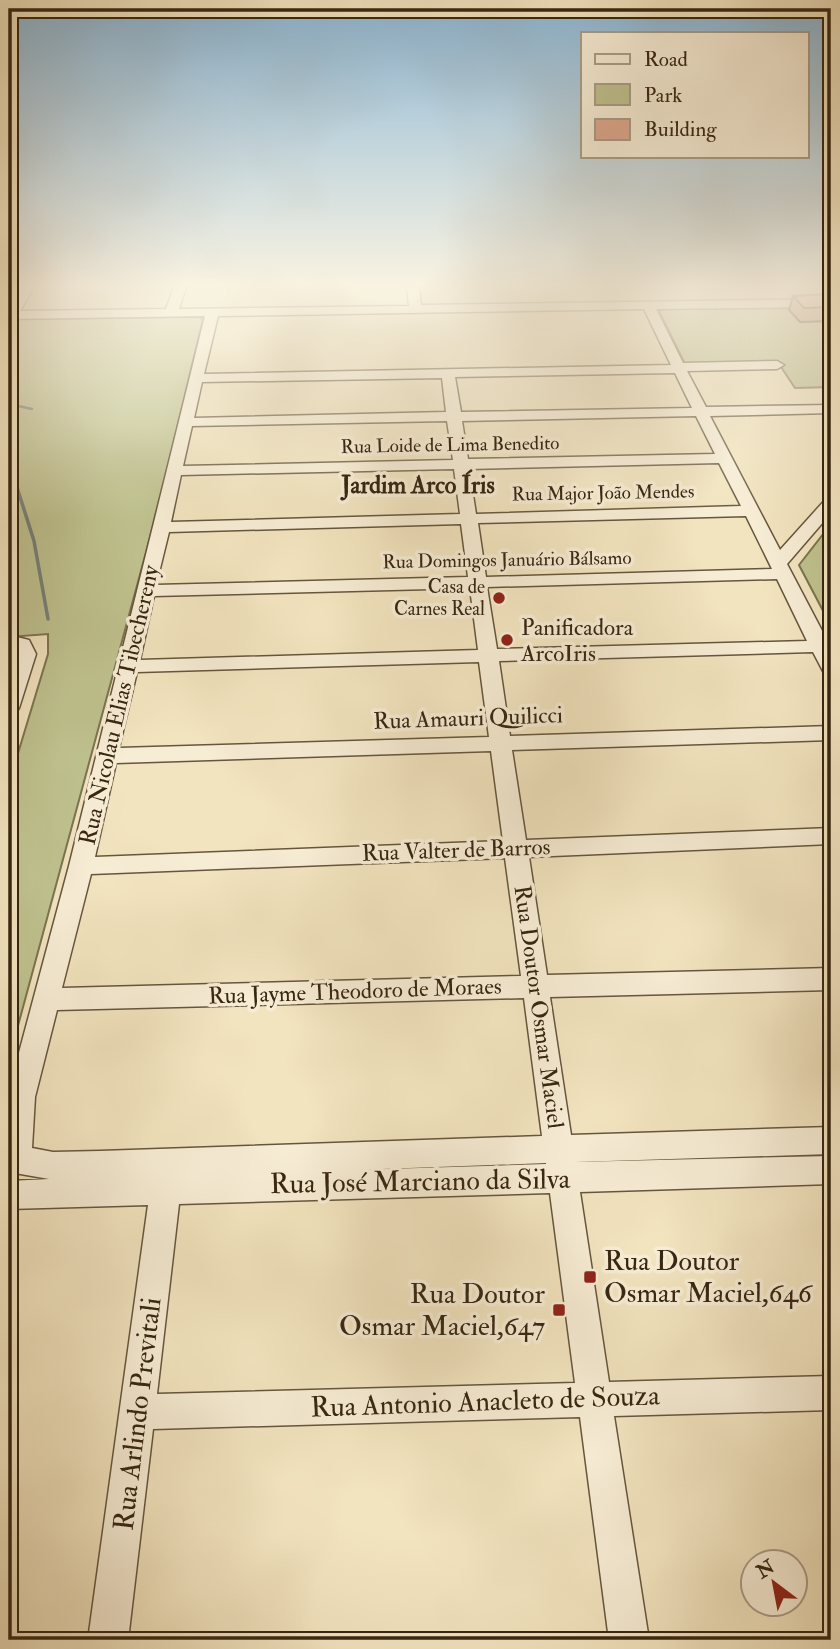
<svg xmlns="http://www.w3.org/2000/svg" width="840" height="1649" font-family="'IM FELL Double Pica',serif">
<style>
.green{fill:#bfc28f;stroke:#7b7450;stroke-width:2}
.lines{fill:none;stroke-linecap:round;stroke-linejoin:round}
.stream-far1{stroke:#758078;stroke-width:2.5}
.stream{stroke:#758078;stroke-width:3.5}
.minor-casing{stroke:#66563d;stroke-width:3}
.minor{fill:#f7edd5;fill-rule:evenodd}
.wall{fill:#bf917b;stroke:#372612;stroke-width:2}
.building{fill:#dea98f;stroke:#372612;stroke-width:2}
.poi-dot{fill:#8f2418;stroke:#f7edd5;stroke-width:2.5}
.labels{text-anchor:middle;dominant-baseline:central;stroke-width:7;stroke-linejoin:round;paint-order:stroke}
.far-street-label{font-size:19px;fill:#372612;stroke:#f7edd5}
.far-poi-label{font-size:19px;fill:#372612;stroke:#f7edd5;text-anchor:end}
.poi-label{font-size:23px;fill:#372612;stroke:#f7edd5;text-anchor:start}
.street-label{font-size:23px;fill:#372612;stroke:#f7edd5}
.far-district-label{font-size:24px;font-weight:bold;fill:#372612;stroke:#f7edd5}
.near-street-label{font-size:28px;fill:#372612;stroke:#f7edd5}
.near-poi-label{font-size:28px;fill:#372612;stroke:#f7edd5;text-anchor:start}
</style>
<rect width="100%" height="100%" fill="#f2e4bf"/>
<filter id="stains"><feTurbulence type="fractalNoise" baseFrequency=".00286" numOctaves="4"/><feColorMatrix values="0 0 0 0 .2 0 0 0 0 .09 0 0 0 0 .02 0 0 0 .5 -.17"/></filter>
<radialGradient id="worn" r=".72"><stop offset=".6" stop-color="#630" stop-opacity="0"/><stop offset="1" stop-color="#630" stop-opacity=".3"/></radialGradient>
<g class="green">
<polygon points="831,306 831,387 795,388 777,361 685,364 659,311 665,309"/>
<polygon points="198,317 203,319 158,508 9,1059 9,783 48,654 48,634 9,637 9,319"/>
<polygon points="831,524 831,626 799,565"/>
</g>
<g class="lines">
<polyline class="stream-far1" points="9,404 32,409"/>
<polyline class="stream" points="9,462 34,541 48,619"/>
<defs>
<g id="minor">
<path d="M 22,287 L 34,287 L 20,311 L 166,309 L 174,287 L 186,287 L 179,309 L 409,306 L 407,287 L 419,287 L 421,305 L 831,299 L 831,307 L 656,309 L 683,363 L 777,361 L 784,365 L 777,369 L 687,371 L 706,407 L 831,405 L 831,413 L 710,416 L 780,550 L 825,500 L 831,498 L 831,513 L 787,564 L 830,646 L 831,675 L 824,673 L 813,652 L 499,661 L 510,736 L 831,726 L 831,740 L 512,750 L 526,840 L 831,828 L 831,844 L 529,857 L 547,975 L 831,968 L 831,990 L 550,997 L 571,1135 L 831,1127 L 831,1154 L 576,1162 L 831,1156 L 831,1184 L 580,1192 L 609,1382 L 831,1376 L 831,1410 L 614,1416 L 649,1640 L 609,1640 L 580,1417 L 153,1429 L 128,1640 L 88,1640 L 148,1205 L 9,1209 L 9,1181 L 49,1179 L 9,1172 L 9,1090 L 69,866 L 205,316 L 9,319 L 9,310 ZM 644,309 L 671,365 L 204,374 L 218,316 ZM 675,373 L 692,408 L 461,412 L 455,377 ZM 442,378 L 446,412 L 194,418 L 202,382 ZM 696,416 L 715,454 L 468,459 L 462,421 ZM 447,421 L 453,460 L 183,466 L 192,426 ZM 719,463 L 741,506 L 476,514 L 469,469 ZM 454,469 L 460,514 L 171,522 L 181,475 ZM 746,516 L 772,569 L 486,577 L 478,523 ZM 461,524 L 468,577 L 156,585 L 169,532 ZM 777,579 L 807,641 L 497,649 L 487,587 ZM 470,588 L 478,650 L 140,660 L 154,596 ZM 479,662 L 489,737 L 119,748 L 137,672 ZM 491,751 L 503,841 L 95,857 L 116,763 ZM 505,858 L 521,976 L 62,988 L 91,874 ZM 524,998 L 542,1136 L 100,1151 L 53,1152 L 32,1148 L 35,1097 L 57,1010 ZM 546,1163 L 546,1164 L 355,1170 ZM 550,1193 L 575,1383 L 157,1394 L 179,1204 Z"/>
<polygon points="9,635 29,640 36,654 19,708 16,713 9,715 9,677 16,654 14,648 9,647"/>
</g>
</defs>
<use href="#minor" class="minor-casing"/>
<use href="#minor" class="minor"/>
</g>
<polygon class="wall" points="831,294 831,321 800,322 789,310 793,296"/>
<polygon class="building" points="831,294 831,307 804,308 793,296"/>
<linearGradient id="sky" x2="0" y2="1"><stop stop-color="#8bb7d6"/><stop offset="0.55" stop-color="#f9f3e2"/><stop offset="1" stop-color="#f9f3e2" stop-opacity="0"/></linearGradient>
<rect width="840" height="518" fill="url(#sky)"/>
<g class="poi-dot">
<circle cx="499" cy="598" r="7"/>
<circle cx="507" cy="640" r="7"/>
<rect x="583" y="1270" width="14" height="14" rx="3.5"/>
<rect x="552" y="1303" width="14" height="14" rx="3.5"/>
</g>
<g class="labels">
<g class="far-street-label">
<text transform="translate(450 445) rotate(-1)">Rua Loide de Lima Benedito</text>
<text transform="translate(603 493) rotate(-1)">Rua Major João Mendes</text>
<text transform="translate(507 560) rotate(-1)">Rua Domingos Januário Bálsamo</text>
</g>
<g class="far-poi-label">
<text x="485" y="587">Casa de<tspan x="485" dy="22">Carnes Real</tspan></text>
</g>
<g class="poi-label">
<text x="521" y="627">Panificadora<tspan x="521" dy="26">ArcoIris</tspan></text>
</g>
<g class="street-label">
<text transform="translate(119 705) rotate(-77)">Rua Nicolau Elias Tibechereny</text>
<text transform="translate(468 718) rotate(-2)">Rua Amauri Quilicci</text>
<text transform="translate(456 850) rotate(-2)">Rua Valter de Barros</text>
<text transform="translate(355 991) rotate(-2)">Rua Jayme Theodoro de Moraes</text>
<text transform="translate(539 1007) rotate(82)">Rua Doutor Osmar Maciel</text>
</g>
<g class="far-district-label">
<text x="418" y="485">Jardim Arco Íris</text>
</g>
<g class="near-street-label">
<text transform="translate(420 1182) rotate(-1)">Rua José Marciano da Silva</text>
<text transform="translate(485 1402) rotate(-2)">Rua Antonio Anacleto de Souza</text>
<text transform="translate(138 1414) rotate(-83)">Rua Arlindo Previtali</text>
</g>
<g class="near-poi-label">
<text x="604" y="1261">Rua Doutor<tspan x="604" dy="32">Osmar Maciel,646</tspan></text>
<text x="545" y="1294" text-anchor="end">Rua Doutor<tspan x="545" dy="32">Osmar Maciel,647</tspan></text>
</g>
</g>
<rect width="840" height="1649" fill="none" stroke="#f2e4bf" stroke-width="35"/>
<rect x="10" y="10" width="819" height="1628" fill="none" stroke="#372612" stroke-width="3.5"/>
<rect x="18" y="18" width="805" height="1614" fill="none" stroke="#372612" stroke-width="2"/>
<rect x="581" y="32" width="228" height="126" fill="#f7edd5" stroke="#aa9d87" stroke-width="2"/>
<rect x="595" y="54" width="35" height="10" fill="#f7edd5" stroke="#aa9d87" stroke-width="2"/>
<text x="644" y="66" font-size="21" fill="#372612">Road</text>
<rect x="595" y="84" width="35" height="21" fill="#bfc28f" stroke="#aa9d87" stroke-width="2"/>
<text x="644" y="102" font-size="21" fill="#372612">Park</text>
<rect x="595" y="119" width="35" height="21" fill="#dea98f" stroke="#aa9d87" stroke-width="2"/>
<text x="644" y="136" font-size="21" fill="#372612">Building</text>
<g transform="translate(774 1583) rotate(328)"><circle r="33" fill="#f7edd5" stroke="#aa9d87" stroke-width="2"/>
<path d="M0-5L12 26L0 18L-12 26Z" fill="#8f2418"/>
<text y="-10" font-size="19" font-weight="bold" text-anchor="middle" fill="#372612">N</text>
</g>
<rect width="100%" height="100%" filter="url(#stains)"/>
<rect width="100%" height="100%" fill="url(#worn)"/>
</svg>
